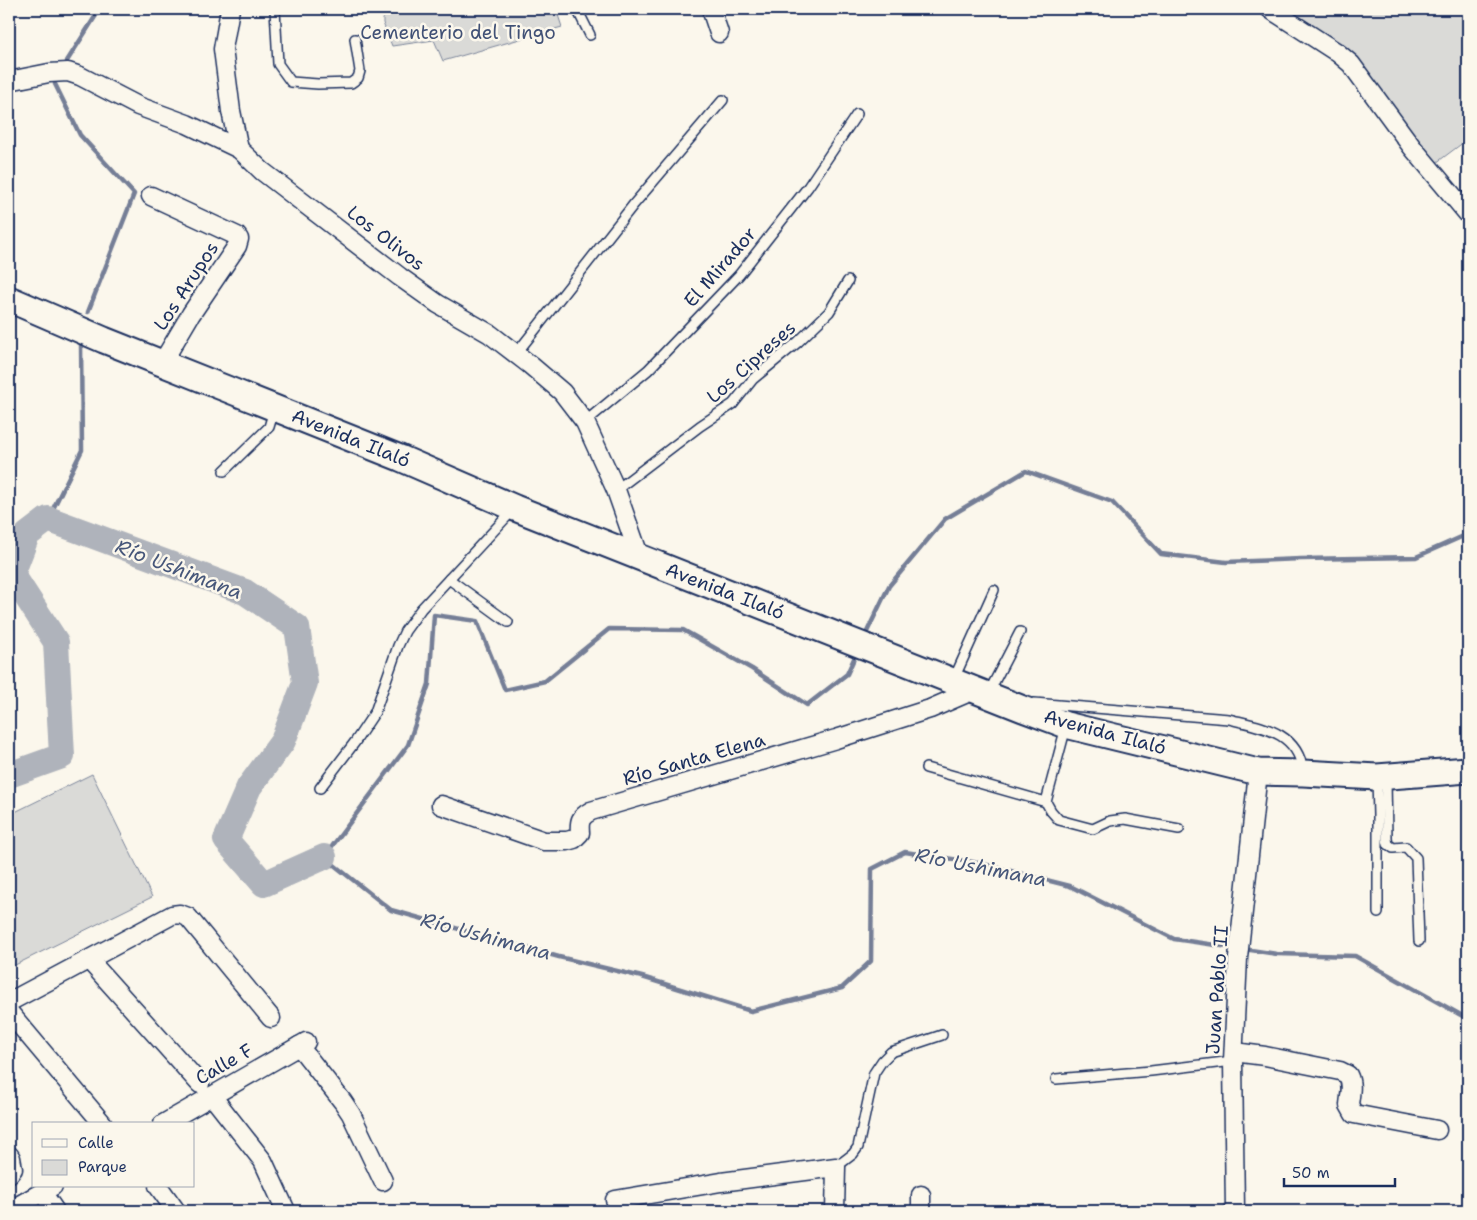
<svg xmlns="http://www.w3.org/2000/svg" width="1477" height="1220" font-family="'Shantell Sans',sans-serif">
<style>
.green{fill:#dadad7;stroke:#7a849a}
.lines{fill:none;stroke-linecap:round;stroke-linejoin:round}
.stream{stroke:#747e96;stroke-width:4.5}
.river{stroke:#afb3bb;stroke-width:26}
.lane-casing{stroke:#1b2f5e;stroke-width:12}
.street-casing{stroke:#1b2f5e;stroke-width:21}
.secondary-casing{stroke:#1b2f5e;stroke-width:29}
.lane{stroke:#fbf7ec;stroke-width:9}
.street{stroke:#fbf7ec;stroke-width:18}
.secondary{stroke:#fbf7ec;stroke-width:25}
.labels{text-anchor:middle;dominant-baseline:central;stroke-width:5;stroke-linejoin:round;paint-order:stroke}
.park-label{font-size:19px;fill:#415176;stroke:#fbf7ec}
.street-label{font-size:19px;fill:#1b2f5e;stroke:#fbf7ec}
.water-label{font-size:20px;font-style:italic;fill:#47577a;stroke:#fbf7ec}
</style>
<rect width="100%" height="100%" fill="#fbf7ec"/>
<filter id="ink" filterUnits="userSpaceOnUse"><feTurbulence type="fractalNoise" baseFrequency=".02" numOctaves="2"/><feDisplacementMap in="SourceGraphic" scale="10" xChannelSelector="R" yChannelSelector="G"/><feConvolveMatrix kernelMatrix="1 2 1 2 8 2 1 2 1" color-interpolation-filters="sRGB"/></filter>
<g filter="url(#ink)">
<g class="green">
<polygon points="383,9 556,9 562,27 443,61 434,40 392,46 383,23"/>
<polygon points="1291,9 1468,9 1468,139 1436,163"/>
<polygon points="92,774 152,897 9,968 9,815"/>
</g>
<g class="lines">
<g class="stream">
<polyline points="67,61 100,9"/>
<polyline points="55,84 80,135 134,194 88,312"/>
<polyline points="48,519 82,450 81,343"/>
<polyline points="864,638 889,586 945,519 1026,471 1112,502 1161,554 1226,562 1301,559 1416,557 1468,534"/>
<polyline points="857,652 847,674 807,705 752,669 683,630 609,629 545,681 505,690 477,621 434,615 429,684 408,745 324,857 391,910 559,957 642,977 751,1011 842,988 871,961 872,869 905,852 979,863 1070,886 1174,939 1236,948"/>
<polyline points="1244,949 1277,954 1355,956 1468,1019"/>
</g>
<polyline class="river" points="9,775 62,756 56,642 12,574 27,535 48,519 245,592 297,627 305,683 283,741 249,787 226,840 264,884 324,857"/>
<defs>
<g id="lane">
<polyline points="275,9 278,64 291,82 318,84 351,83 358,78 360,71 355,39"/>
<polyline points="577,9 590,35"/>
<polyline points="516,354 634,204 723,100"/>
<polyline points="585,422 648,370 739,275 808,187 857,114"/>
<polyline points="224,471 269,427 274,410"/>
<polyline points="616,490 700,426 733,404 753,379 798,342 829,312 848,281"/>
<polyline points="449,579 508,622"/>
<polyline points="953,681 994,590"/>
<polyline points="988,694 1020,632"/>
<path d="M 1034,703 L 1229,719 C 1261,727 1298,731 1303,772"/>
<polyline points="1066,727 1046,802 1051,811 1059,820 1093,829 1110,821 1125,819 1179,829"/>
<polyline points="926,768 1046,802"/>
<polyline points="1377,778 1378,816 1378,913"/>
<polyline points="1386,779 1387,839 1388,844 1393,848 1406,847 1416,858 1419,941"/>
<polyline points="320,788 355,742 375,712 398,646 405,631 421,609 513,510"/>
<polyline points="1056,1079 1151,1071 1233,1061"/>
<polyline points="836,1167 853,1154 858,1147 874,1073 882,1061 891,1052 942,1035"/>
</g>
<g id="street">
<polyline points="230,9 223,49 231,111 239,149"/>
<polyline points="711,9 719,33"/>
<polyline points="1270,9 1338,53 1351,64 1412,147 1468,214"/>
<polyline points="9,81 49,73 68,72 80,76 138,106 187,124 239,149 262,171 400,277 438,304 490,334 529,364 562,392 585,422 616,490 640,558"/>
<polyline points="151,196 237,236 239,239 237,246 191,314 162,363"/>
<path d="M 441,805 L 544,841 L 567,841 L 574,839 L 580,833 C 579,821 580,817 591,811 L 836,739 L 930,709 L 974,690"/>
<polyline points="89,960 200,1084"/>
<polyline points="9,1002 172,915 180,914 188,917 271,1018"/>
<polyline points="9,1012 103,1124"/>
<polyline points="299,1046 343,1102 351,1114 383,1181"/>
<path d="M 1234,1052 L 1265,1056 L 1340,1071 L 1348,1075 C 1353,1085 1350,1094 1349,1105 L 1354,1114 L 1437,1130"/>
<polyline points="212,1096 263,1161 286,1211"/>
<polyline points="163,1124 306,1042"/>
<polyline points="9,1155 11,1158 13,1169 9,1174"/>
<polyline points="158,1186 176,1211"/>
<polyline points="42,1192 55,1211"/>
<polyline points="921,1195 921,1211"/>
<polyline points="615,1200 721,1182 836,1167 835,1211"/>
<polyline points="9,1211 53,1186"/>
<polyline points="1235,1211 1233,1061 1238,958 1258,772"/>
</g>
<polyline id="secondary" points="9,299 104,340 400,458 515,508 1023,709 1066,725 1258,772 1303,773 1377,777 1468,770"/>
</defs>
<use href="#lane" class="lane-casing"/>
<use href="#street" class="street-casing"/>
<use href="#secondary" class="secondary-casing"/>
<use href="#lane" class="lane"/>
<use href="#street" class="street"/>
<use href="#secondary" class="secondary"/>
</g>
</g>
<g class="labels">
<g class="park-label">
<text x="458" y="32">Cementerio del Tingo</text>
</g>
<g class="street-label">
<text transform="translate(386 238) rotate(38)">Los Olivos</text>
<text transform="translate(720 267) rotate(-49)">El Mirador</text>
<text transform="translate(186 286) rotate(-57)">Los Arupos</text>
<text transform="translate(751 362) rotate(-42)">Los Cipreses</text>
<text transform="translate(351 438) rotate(22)">Avenida Ilaló</text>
<text transform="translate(725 591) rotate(21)">Avenida Ilaló</text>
<text transform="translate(1105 732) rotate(15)">Avenida Ilaló</text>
<text transform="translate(694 759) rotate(-16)">Río Santa Elena</text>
<text transform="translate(1217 990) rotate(-86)">Juan Pablo II</text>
<text transform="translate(224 1064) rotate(-30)">Calle F</text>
</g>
<g class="water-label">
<text transform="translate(179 569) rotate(21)">Río Ushimana</text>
<text transform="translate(981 867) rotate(11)">Río Ushimana</text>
<text transform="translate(486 936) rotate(15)">Río Ushimana</text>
</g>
</g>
<rect width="1477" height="1220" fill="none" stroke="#fbf7ec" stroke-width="30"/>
<rect x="15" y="15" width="1447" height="1190" fill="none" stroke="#1b2f5e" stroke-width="2" filter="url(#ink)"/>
<rect x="32" y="1122" width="162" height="65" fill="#fbf7ec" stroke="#a1a7b3"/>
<rect x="42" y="1139" width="25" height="8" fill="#fbf7ec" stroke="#a1a7b3"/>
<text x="78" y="1148" font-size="15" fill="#1b2f5e">Calle</text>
<rect x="42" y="1160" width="25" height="15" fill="#dadad7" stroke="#a1a7b3"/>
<text x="78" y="1172" font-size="15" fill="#1b2f5e">Parque</text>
<path d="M1284 1178v8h111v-8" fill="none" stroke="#1b2f5e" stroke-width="2.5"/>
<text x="1292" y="1178" font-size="15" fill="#1b2f5e" stroke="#fbf7ec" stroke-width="4" paint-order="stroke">50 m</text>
</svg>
